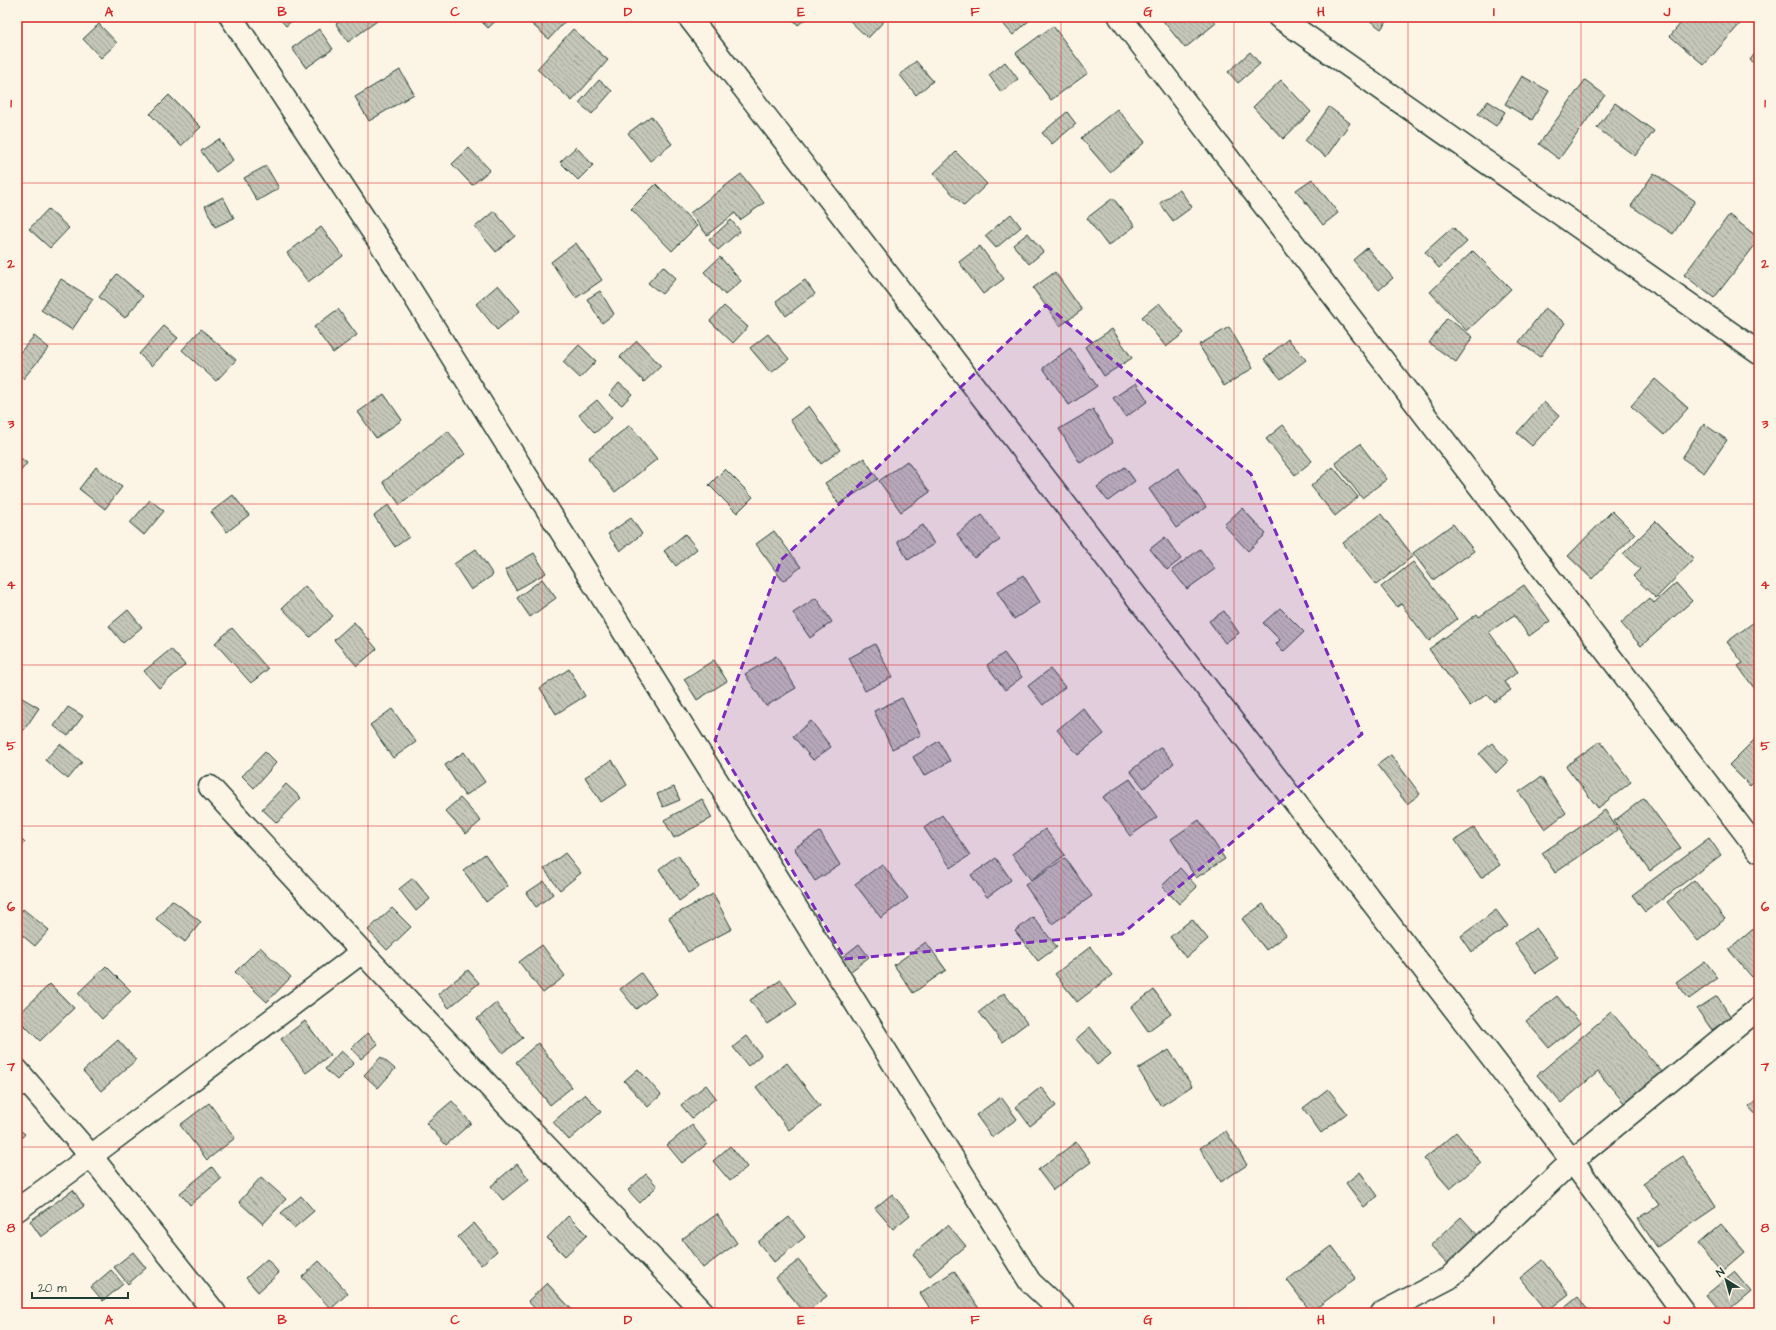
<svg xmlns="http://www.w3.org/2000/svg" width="1776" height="1330" font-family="'Architects Daughter',sans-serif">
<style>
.building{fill:url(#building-back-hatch);stroke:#1f3d34}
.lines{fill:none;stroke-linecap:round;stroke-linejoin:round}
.minor-casing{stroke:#1f3d34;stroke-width:25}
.minor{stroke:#fcf5e5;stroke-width:22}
.marked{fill:#7b2cbf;fill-opacity:0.2;stroke:#7b2cbf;stroke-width:3;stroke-dasharray:8 5;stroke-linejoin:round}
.grid{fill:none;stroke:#d62828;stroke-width:1;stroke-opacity:0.55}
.neatline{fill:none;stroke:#d62828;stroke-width:1.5}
.grid-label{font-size:13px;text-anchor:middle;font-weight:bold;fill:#d62828}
</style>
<defs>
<pattern id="building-back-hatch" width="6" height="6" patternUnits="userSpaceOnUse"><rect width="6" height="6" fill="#c5c7b9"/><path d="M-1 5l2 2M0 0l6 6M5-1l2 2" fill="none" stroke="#9fa397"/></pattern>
</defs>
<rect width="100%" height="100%" fill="#fcf5e5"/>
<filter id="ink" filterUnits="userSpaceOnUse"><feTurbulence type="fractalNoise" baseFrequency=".025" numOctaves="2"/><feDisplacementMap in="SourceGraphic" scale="8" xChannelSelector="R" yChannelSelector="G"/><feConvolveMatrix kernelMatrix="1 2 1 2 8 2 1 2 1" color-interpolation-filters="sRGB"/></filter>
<g filter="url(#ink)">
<g class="building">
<polygon points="278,17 296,17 286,26"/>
<polygon points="346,17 374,17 377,21 348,42 336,24"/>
<polygon points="477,17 500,17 488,28"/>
<polygon points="530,17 569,17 549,39 527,20"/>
<polygon points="791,17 808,17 798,25"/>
<polygon points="846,17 884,17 886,19 868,38"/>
<polygon points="997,17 1033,17 1013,35"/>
<polygon points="1160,17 1211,17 1216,23 1185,48"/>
<polygon points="1365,17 1390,17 1381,29"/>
<polygon points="1686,17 1746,17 1704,65 1670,36"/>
<polygon points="99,24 117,43 101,58 83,39"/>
<polygon points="1053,26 1088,73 1051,100 1016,53"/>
<polygon points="319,29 333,49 306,68 292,48"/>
<polygon points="573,29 608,60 572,101 537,69"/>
<polygon points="1759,48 1759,67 1750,60"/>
<polygon points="1250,52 1260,64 1238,83 1228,72"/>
<polygon points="916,61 933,81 916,95 900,75"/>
<polygon points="1005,62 1018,79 1001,92 989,75"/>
<polygon points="400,70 414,94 369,121 355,97"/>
<polygon points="1522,76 1549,91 1532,120 1505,104"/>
<polygon points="599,80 612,91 592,114 579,103"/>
<polygon points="1281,80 1311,112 1283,139 1253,107"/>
<polygon points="1585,80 1605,95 1559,159 1539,144"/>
<polygon points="169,95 201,127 181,146 150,114"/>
<polygon points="1488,101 1505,112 1496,126 1478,114"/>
<polygon points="1615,103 1654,131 1635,156 1597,128"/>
<polygon points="1329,107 1350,123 1326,157 1305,141"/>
<polygon points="1117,109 1145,142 1110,172 1081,138"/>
<polygon points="1067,112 1076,124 1052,144 1042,133"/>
<polygon points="651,116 672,144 650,161 628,133"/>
<polygon points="219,139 233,160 216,172 201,151"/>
<polygon points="576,147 593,165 578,180 560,162"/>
<polygon points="469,148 490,170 472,185 452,164"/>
<polygon points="956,152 987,184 964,206 933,174"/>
<polygon points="266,166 279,188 257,201 244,178"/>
<polygon points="1654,173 1695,201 1673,234 1631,206"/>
<polygon points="741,174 764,203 740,220 735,213 707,235 690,213"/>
<polygon points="1312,179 1338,213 1323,225 1296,190"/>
<polygon points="656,184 697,226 672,251 631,209"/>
<polygon points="1179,189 1192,207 1173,221 1160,203"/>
<polygon points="223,197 234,218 215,227 205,206"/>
<polygon points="1113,198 1135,226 1108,246 1087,218"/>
<polygon points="48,209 69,228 50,248 29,229"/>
<polygon points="494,211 515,236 496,252 475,227"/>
<polygon points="1011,214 1021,227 996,248 985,236"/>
<polygon points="1729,215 1759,238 1759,240 1714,298 1684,275"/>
<polygon points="731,220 740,231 718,250 709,240"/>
<polygon points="321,227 343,256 308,282 287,253"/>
<polygon points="1453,227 1467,242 1439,268 1425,252"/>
<polygon points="1028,233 1043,252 1029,264 1013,245"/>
<polygon points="576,243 602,280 576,298 551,262"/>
<polygon points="980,246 1004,279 983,294 959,262"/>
<polygon points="1367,248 1393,278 1379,290 1353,260"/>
<polygon points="1473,251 1511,289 1467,331 1430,292"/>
<polygon points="720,257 741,281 725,295 704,272"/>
<polygon points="663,266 676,278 662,294 648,283"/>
<polygon points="1055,272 1082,310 1060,326 1033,288"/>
<polygon points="117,274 143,296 125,318 99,297"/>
<polygon points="61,279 93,299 72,330 41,310"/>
<polygon points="805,280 815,294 786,316 776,301"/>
<polygon points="498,285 520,311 497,330 476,304"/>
<polygon points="600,291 614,314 602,323 587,299"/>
<polygon points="1159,303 1184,333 1166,347 1142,317"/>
<polygon points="724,306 748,327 733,343 710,321"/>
<polygon points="1545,308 1565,323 1540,357 1519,342"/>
<polygon points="338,309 357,335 333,353 314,327"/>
<polygon points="1447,318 1473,337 1456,362 1429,343"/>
<polygon points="164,326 178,338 152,366 139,354"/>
<polygon points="1229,327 1253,368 1224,386 1199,345"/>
<polygon points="201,329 236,360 216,381 182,350"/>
<polygon points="1112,329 1132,358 1104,376 1085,347"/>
<polygon points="768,334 789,359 771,373 750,348"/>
<polygon points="34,336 49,348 23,379 17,374 17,356"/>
<polygon points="1288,339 1306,360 1281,379 1264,359"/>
<polygon points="637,341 661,366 644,382 620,357"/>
<polygon points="579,345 596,361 580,378 563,362"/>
<polygon points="1070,348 1097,386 1069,405 1043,368"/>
<polygon points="1655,379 1688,408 1664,435 1631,406"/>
<polygon points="619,383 632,394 622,405 609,395"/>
<polygon points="1136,383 1148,401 1126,417 1113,398"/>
<polygon points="384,394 402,420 376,438 358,412"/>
<polygon points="597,400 612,418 595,433 579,415"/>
<polygon points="1544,402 1559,416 1532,446 1517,433"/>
<polygon points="809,406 840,450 821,464 790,420"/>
<polygon points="1093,409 1113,443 1080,463 1059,429"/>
<polygon points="1704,424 1727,440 1704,473 1682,458"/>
<polygon points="630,425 657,459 615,492 588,458"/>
<polygon points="1283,425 1312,461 1295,475 1266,439"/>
<polygon points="448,431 465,454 400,505 383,482"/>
<polygon points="1360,444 1387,479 1362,498 1335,463"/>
<polygon points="17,455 27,463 17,476"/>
<polygon points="864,458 878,479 839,504 825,483"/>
<polygon points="907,461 930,492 901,512 879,481"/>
<polygon points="96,467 122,487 105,509 79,489"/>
<polygon points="1125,467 1135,481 1108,501 1097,487"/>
<polygon points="1333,467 1358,497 1335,516 1311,486"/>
<polygon points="1178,468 1206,507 1176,528 1149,489"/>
<polygon points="725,469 753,497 737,513 709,485"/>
<polygon points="233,495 249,515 227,532 211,512"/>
<polygon points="150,500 164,511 144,535 130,523"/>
<polygon points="388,505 409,537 395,547 374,516"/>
<polygon points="1242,508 1266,534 1248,551 1224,525"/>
<polygon points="1612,511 1635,534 1592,579 1568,556"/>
<polygon points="1381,514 1413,556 1376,585 1343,543"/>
<polygon points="982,515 1000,540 974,558 957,534"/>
<polygon points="631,518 642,534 620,551 608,534"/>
<polygon points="1656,521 1694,559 1656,598 1633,576 1640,569 1623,554"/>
<polygon points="1453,524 1474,551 1433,580 1413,553"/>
<polygon points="923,525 934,544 908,560 897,541"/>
<polygon points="774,531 801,567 783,581 756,544"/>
<polygon points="685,534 697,549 676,566 664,551"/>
<polygon points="1165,537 1181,559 1167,570 1150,549"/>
<polygon points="476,549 493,575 471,590 454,564"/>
<polygon points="1200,549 1215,569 1187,589 1172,570"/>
<polygon points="534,553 546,573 516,590 505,570"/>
<polygon points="1413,562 1457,619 1429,641 1401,604 1397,607 1381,587"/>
<polygon points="1023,575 1040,602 1014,619 997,592"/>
<polygon points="542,579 556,598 530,617 517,598"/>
<polygon points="1676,583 1692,601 1641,646 1621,623 1650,598 1654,603"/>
<polygon points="1524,585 1550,621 1529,636 1514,615 1489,632 1518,672 1504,682 1511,690 1494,702 1487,694 1470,706 1429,649 1477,614 1479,617"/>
<polygon points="305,586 333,616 310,637 282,608"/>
<polygon points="816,598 832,622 810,638 793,613"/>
<polygon points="1280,608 1304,632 1283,652 1276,644 1280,640 1263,623"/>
<polygon points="128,610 142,627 123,643 109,626"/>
<polygon points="1224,611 1239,633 1225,643 1209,621"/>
<polygon points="354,622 377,649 357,666 334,640"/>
<polygon points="1754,622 1759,628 1759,684 1754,688 1738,666 1743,663 1727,642"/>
<polygon points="232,628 268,669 251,683 215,643"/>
<polygon points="875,644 892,677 865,691 849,658"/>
<polygon points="171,649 185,665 159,688 144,671"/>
<polygon points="1004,653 1022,677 1005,690 987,665"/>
<polygon points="776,656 796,688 766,706 745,674"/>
<polygon points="714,660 727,681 697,700 684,679"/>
<polygon points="569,669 585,696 556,714 540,688"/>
<polygon points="1050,669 1065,687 1043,705 1028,686"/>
<polygon points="17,695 39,708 24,730 17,725"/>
<polygon points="902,698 921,735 892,749 874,711"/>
<polygon points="68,707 83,716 68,736 54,726"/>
<polygon points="1083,708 1104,734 1078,755 1057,730"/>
<polygon points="392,709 416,742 393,758 370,725"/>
<polygon points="811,721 831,747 813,760 793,736"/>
<polygon points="1759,735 1759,777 1750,786 1729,765"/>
<polygon points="939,741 950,761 924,776 913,757"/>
<polygon points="1600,741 1631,782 1598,808 1566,766"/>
<polygon points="1492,743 1508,761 1496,773 1479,754"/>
<polygon points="60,744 82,762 68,779 45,760"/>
<polygon points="1161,747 1174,763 1144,788 1130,771"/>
<polygon points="265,752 276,763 254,788 242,776"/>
<polygon points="464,752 485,782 465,796 445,765"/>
<polygon points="1391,755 1420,794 1407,804 1377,765"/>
<polygon points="612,760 627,785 601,802 585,777"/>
<polygon points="1541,777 1566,813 1545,829 1519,792"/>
<polygon points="1130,779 1157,817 1130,836 1103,797"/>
<polygon points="286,784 301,798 277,823 262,809"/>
<polygon points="674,787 680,800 663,807 657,794"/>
<polygon points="460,798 481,821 466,834 445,811"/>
<polygon points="1644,798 1681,848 1650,871 1614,821"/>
<polygon points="702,799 712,818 674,838 664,820"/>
<polygon points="1605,810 1618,830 1555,873 1542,853"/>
<polygon points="942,815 970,855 951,868 924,828"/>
<polygon points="1199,820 1225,859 1196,878 1171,839"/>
<polygon points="1474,828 1500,865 1481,878 1455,840"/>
<polygon points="1045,829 1065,855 1031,880 1012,854"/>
<polygon points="820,832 840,865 815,881 794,848"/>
<polygon points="17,834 25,842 17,851"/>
<polygon points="1709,838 1721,855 1645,912 1632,895"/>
<polygon points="565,853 581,873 560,890 544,869"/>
<polygon points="485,854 508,886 486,902 463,870"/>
<polygon points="678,855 699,887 679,901 659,869"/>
<polygon points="996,858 1011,880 987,897 971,875"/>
<polygon points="1065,858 1092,896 1052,924 1025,885"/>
<polygon points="882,864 908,898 881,918 855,884"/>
<polygon points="1180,868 1197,887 1179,904 1162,886"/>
<polygon points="413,878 430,899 416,911 399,889"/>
<polygon points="1694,880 1725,919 1698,941 1667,902"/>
<polygon points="544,881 553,894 536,907 526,893"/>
<polygon points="713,894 732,929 688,952 669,918"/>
<polygon points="172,900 201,922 185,942 156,919"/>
<polygon points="1263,904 1286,935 1266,950 1242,919"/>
<polygon points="392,908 411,927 387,950 368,930"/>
<polygon points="23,909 49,930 35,946 17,931 17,917"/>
<polygon points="1496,910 1508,926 1472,952 1461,936"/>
<polygon points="1033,917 1057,947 1038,961 1015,931"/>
<polygon points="1192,919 1208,939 1186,958 1170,937"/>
<polygon points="1759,924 1759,971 1752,977 1729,950"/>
<polygon points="1536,928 1558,958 1536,973 1515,943"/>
<polygon points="926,942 946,970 913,993 894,965"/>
<polygon points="859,944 869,957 846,975 836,962"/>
<polygon points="542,945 565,976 543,993 519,962"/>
<polygon points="260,947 291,977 267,1002 235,972"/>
<polygon points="1090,947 1112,975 1077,1002 1055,974"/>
<polygon points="1705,961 1718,978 1689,999 1676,982"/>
<polygon points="106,966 131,991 102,1019 78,993"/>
<polygon points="468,970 479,983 449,1008 438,994"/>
<polygon points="641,973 656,994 636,1009 620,989"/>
<polygon points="781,980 797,1004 767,1024 750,1000"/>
<polygon points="50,984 74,1008 40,1041 17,1018 17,1016"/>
<polygon points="1154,990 1171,1014 1148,1031 1131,1007"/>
<polygon points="1004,993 1027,1023 1002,1042 979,1012"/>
<polygon points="1557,996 1580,1023 1549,1048 1526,1021"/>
<polygon points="1717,996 1731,1017 1712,1030 1697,1009"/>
<polygon points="496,1003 523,1038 503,1053 477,1019"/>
<polygon points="1611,1012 1663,1073 1626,1105 1598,1072 1561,1103 1537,1075"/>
<polygon points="305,1021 330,1055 306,1073 281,1039"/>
<polygon points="1090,1027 1111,1054 1097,1065 1076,1039"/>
<polygon points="368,1033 378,1044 361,1059 351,1048"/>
<polygon points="747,1036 761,1055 748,1066 733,1047"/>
<polygon points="118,1040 136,1060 101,1091 83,1071"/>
<polygon points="538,1043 572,1087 550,1105 516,1062"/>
<polygon points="1169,1050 1192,1086 1161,1106 1138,1069"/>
<polygon points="341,1051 354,1063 337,1080 325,1069"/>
<polygon points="381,1057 395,1069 378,1088 364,1075"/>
<polygon points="787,1063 820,1106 789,1130 756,1087"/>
<polygon points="638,1069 661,1095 648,1107 624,1081"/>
<polygon points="706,1085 716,1098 692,1118 681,1105"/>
<polygon points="1041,1087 1056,1106 1030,1126 1016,1107"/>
<polygon points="1328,1089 1347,1113 1321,1133 1303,1108"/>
<polygon points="585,1094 601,1112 569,1140 553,1122"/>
<polygon points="1001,1097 1017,1119 992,1137 976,1115"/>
<polygon points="1759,1098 1759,1118 1749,1107"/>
<polygon points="452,1101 471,1123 446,1145 426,1123"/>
<polygon points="209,1103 235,1138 207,1160 180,1125"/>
<polygon points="692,1125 707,1144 682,1163 667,1145"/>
<polygon points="17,1128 25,1134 17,1143"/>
<polygon points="1226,1131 1247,1165 1221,1182 1200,1148"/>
<polygon points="1456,1132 1481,1163 1450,1189 1424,1159"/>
<polygon points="1076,1142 1091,1162 1053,1190 1038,1170"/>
<polygon points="730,1146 747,1167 730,1181 713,1161"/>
<polygon points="1683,1156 1716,1207 1657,1247 1638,1219 1659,1205 1643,1183"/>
<polygon points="517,1164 529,1179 503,1200 491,1186"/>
<polygon points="212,1167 221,1179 190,1205 180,1193"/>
<polygon points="1360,1172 1378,1196 1364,1207 1346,1183"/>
<polygon points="646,1174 657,1186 640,1203 628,1190"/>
<polygon points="261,1177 286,1199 263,1224 239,1202"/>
<polygon points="73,1190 84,1206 41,1237 30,1221"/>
<polygon points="892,1194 910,1215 893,1229 875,1208"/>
<polygon points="301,1196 314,1211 294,1228 281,1213"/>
<polygon points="717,1214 737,1243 703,1268 682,1239"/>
<polygon points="568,1216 587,1235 565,1256 547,1238"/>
<polygon points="789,1217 805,1237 774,1262 758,1242"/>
<polygon points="1461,1217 1482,1240 1452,1269 1430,1246"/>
<polygon points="474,1223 497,1251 481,1265 458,1237"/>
<polygon points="1721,1224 1745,1252 1722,1272 1698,1244"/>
<polygon points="948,1225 966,1246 930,1276 913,1254"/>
<polygon points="1332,1246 1356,1278 1311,1312 1287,1280"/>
<polygon points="133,1252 146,1268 128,1284 114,1267"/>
<polygon points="267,1259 279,1273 258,1292 246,1278"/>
<polygon points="799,1260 827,1296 805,1313 776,1278"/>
<polygon points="1542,1260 1569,1294 1547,1311 1520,1278"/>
<polygon points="319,1261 348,1293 331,1309 302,1277"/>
<polygon points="111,1270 123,1284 103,1301 91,1287"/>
<polygon points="954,1271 982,1313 933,1313 920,1293"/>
<polygon points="1735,1272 1751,1291 1725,1313 1722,1313 1707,1295"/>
<polygon points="547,1283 575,1313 539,1313 528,1301"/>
<polygon points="1578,1297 1590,1313 1558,1313"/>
</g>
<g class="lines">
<defs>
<g id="minor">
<polyline points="231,17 396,267 1030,1282 1063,1313"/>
<polyline points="689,17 1572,1161 1684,1313"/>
<polyline points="1120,17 1759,851"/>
<polyline points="1279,17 1759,353"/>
<polyline points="210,787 362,952 704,1313"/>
<polyline points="17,1070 91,1156 215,1313"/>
<polyline points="17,1210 91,1156 362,952"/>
<polyline points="1382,1313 1449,1278 1572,1161 1759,1008"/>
</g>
</defs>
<use href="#minor" class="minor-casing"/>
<use href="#minor" class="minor"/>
</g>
</g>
<path class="marked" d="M 1046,305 L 1251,474 L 1362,734 L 1122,934 L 845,959 L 715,740 L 781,560 Z"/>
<path class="grid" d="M 195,17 L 195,1313M 368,17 L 368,1313M 542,17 L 542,1313M 715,17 L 715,1313M 888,17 L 888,1313M 1061,17 L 1061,1313M 1234,17 L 1234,1313M 1408,17 L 1408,1313M 1581,17 L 1581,1313M 17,183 L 1759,183M 17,344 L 1759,344M 17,504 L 1759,504M 17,665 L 1759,665M 17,826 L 1759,826M 17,986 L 1759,986M 17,1147 L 1759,1147"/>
<rect width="1776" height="1330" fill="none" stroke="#fcf5e5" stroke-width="44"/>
<g transform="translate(1726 1280) rotate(323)" stroke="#fcf5e5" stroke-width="3" paint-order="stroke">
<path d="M0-3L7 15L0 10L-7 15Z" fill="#1f3d34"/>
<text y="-6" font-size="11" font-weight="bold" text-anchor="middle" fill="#1f3d34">N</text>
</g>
<path d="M32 1292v6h96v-6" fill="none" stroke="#1f3d34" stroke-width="2"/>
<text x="38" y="1292" font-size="12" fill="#1f3d34" stroke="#fcf5e5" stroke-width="3" paint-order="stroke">20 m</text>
<rect x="22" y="22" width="1732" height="1286" class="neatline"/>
<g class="grid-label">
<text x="109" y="16">A</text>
<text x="282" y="16">B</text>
<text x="455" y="16">C</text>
<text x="628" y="16">D</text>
<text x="801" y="16">E</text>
<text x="975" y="16">F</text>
<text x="1148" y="16">G</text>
<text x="1321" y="16">H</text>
<text x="1494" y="16">I</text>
<text x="1667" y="16">J</text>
<text x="11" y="107">1</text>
<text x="1765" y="107">1</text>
<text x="11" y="268">2</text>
<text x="1765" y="268">2</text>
<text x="11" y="428">3</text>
<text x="1765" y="428">3</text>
<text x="11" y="589">4</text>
<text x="1765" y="589">4</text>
<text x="11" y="750">5</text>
<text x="1765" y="750">5</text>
<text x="11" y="911">6</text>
<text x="1765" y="911">6</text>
<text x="11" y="1071">7</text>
<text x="1765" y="1071">7</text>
<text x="11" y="1232">8</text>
<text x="1765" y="1232">8</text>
<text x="109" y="1324">A</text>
<text x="282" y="1324">B</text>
<text x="455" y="1324">C</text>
<text x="628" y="1324">D</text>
<text x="801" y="1324">E</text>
<text x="975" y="1324">F</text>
<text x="1148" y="1324">G</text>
<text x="1321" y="1324">H</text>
<text x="1494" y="1324">I</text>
<text x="1667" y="1324">J</text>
</g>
</svg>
